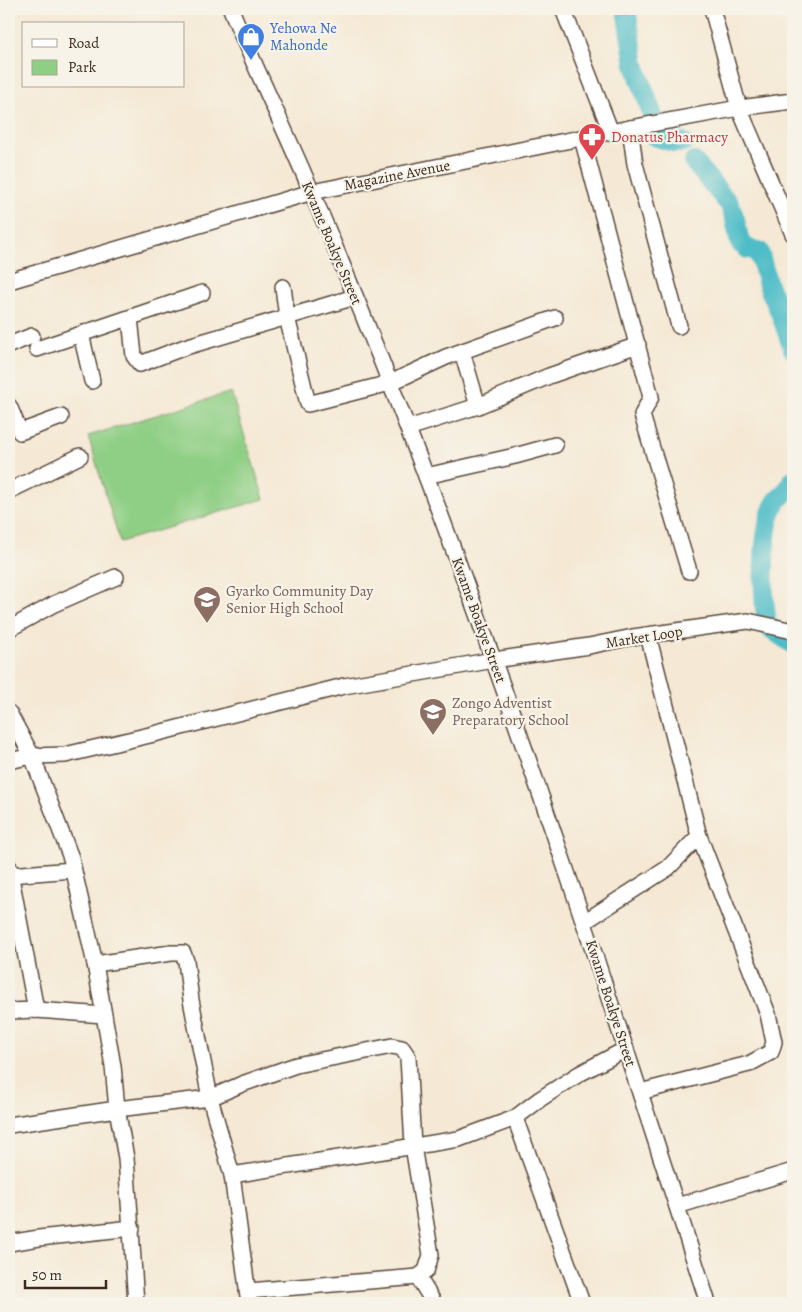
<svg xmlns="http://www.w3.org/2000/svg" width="802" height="1312" font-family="Alegreya,serif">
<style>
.green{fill:#8fcf85;stroke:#657c52}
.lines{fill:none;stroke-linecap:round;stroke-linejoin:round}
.river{stroke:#4fbdc8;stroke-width:20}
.minor-casing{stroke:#574739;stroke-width:18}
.minor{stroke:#fff;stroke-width:15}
.labels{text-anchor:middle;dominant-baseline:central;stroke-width:4.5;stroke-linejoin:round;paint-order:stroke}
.shop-label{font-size:15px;fill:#366cbe;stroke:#f7f3e8;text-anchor:start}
.health-label{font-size:15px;fill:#be3a42;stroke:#f7f3e8;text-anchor:start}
.street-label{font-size:15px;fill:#3b2a1e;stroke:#f7f3e8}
.education-label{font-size:15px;fill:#785e54;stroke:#f7f3e8;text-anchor:start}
</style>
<rect width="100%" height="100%" fill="#f7f3e8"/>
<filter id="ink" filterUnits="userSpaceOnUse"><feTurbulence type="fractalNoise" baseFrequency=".02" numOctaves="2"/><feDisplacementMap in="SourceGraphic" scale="10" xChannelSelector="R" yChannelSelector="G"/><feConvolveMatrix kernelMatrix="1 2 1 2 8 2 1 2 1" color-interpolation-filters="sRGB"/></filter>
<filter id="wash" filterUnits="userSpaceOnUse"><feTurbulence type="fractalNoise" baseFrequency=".0096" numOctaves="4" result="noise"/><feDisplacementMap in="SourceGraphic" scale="20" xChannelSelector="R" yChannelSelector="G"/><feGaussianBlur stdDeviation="1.12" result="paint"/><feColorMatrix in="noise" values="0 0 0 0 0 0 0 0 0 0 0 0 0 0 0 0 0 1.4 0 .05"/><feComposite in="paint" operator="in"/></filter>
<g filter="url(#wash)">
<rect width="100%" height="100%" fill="#f5e9d5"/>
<polygon class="green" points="231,392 264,499 120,542 88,436"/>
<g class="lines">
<g class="river">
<polyline points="626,9 635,65 653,116"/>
<polyline points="654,136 676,143 683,142"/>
<polyline points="694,162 730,205 735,219 740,243 748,249 759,251 768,285 780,312 793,349"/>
<path d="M 766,615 C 762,589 762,526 775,504 C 781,494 789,492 793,480"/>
<polyline points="770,628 793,644"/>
</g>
</g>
</g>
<g filter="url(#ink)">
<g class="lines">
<defs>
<g id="minor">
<path d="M 231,9 C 256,71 286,131 312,193 C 352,286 390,381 426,476 C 529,749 619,1026 708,1303"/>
<polyline points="563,9 611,132"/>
<polyline points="712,9 739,108 793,234"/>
<polyline points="630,128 635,164 679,326"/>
<polyline points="582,138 651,397 642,415 689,571"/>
<polyline points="9,281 312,192 630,128 739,108 793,101"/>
<polyline points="283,287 287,317 308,404 390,383 446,357 555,318"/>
<polyline points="130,318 134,356 140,364 185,347 355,297"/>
<polyline points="81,334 92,381"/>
<polyline points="9,345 32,336"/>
<polyline points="37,349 202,293"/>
<polyline points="462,352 478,406"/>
<polyline points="9,406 20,432 61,417"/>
<polyline points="408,428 478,406 549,376 638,345"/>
<polyline points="426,476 515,456 555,445"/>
<polyline points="9,491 80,456"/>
<polyline points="9,629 54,604 116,577"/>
<polyline points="9,713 32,756 71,858 95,964 113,1066 117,1109 126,1158 136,1303"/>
<polyline points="9,761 32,756 65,755 154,734 344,686 494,660 589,646 633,637 748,621 793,631"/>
<polyline points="9,867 36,1010"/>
<polyline points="9,875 73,870"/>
<polyline points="584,922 668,868 699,836 648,635"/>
<polyline points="95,964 171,953 183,953 186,961 191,1000 210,1098 232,1175 249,1303"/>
<polyline points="9,1011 36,1010 104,1015"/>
<polyline points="640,1092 749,1064 771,1052 774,1042 768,1014 699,836"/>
<polyline points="515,1118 582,1303"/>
<polyline points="9,1125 117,1109 210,1098 242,1084 296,1065 392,1046 402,1048 408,1057 413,1146 431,1255 426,1271 418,1277 247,1291"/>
<polyline points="232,1175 459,1139 515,1118 540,1099 579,1074 626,1049"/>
<polyline points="677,1206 793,1171"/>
<polyline points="9,1243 39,1238 132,1228"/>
<polyline points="418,1277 434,1303"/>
</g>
</defs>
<use href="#minor" class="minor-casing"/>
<use href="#minor" class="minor"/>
</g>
</g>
<defs>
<symbol id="shop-pin" viewBox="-11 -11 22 30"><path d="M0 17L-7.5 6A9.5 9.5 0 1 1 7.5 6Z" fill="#3f7fe0" stroke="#f7f3e8"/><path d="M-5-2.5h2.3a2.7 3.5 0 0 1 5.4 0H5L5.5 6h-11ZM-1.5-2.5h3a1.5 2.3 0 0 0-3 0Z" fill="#fff"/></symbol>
<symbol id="pharmacy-pin" viewBox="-11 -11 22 30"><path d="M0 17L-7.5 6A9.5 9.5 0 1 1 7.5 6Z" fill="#e0444e" stroke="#f7f3e8"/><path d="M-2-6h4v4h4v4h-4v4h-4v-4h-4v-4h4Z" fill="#fff"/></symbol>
<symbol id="school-pin" viewBox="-11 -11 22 30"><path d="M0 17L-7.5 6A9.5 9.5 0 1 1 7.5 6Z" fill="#8d6e63" stroke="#f7f3e8"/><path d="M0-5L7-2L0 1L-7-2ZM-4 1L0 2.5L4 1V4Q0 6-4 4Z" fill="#fff"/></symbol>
</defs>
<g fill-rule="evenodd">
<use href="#shop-pin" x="235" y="21" width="32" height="43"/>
<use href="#pharmacy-pin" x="576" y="121" width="32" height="43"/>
<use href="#school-pin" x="191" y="584" width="32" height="43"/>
<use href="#school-pin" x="417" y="696" width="32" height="43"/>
</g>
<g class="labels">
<g class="shop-label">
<text x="270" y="28">Yehowa Ne<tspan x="270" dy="17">Mahonde</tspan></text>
</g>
<g class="health-label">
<text x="611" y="137">Donatus Pharmacy</text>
</g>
<g class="street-label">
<text transform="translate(397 175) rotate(-11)">Magazine Avenue</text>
<text transform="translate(332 243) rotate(67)">Kwame Boakye Street</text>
<text transform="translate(479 620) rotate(70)">Kwame Boakye Street</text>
<text transform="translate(644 637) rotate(-9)">Market Loop</text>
<text transform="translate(611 1003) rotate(72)">Kwame Boakye Street</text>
</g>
<g class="education-label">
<text x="226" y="591">Gyarko Community Day<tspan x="226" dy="17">Senior High School</tspan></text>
<text x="452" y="703">Zongo Adventist<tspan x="452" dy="17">Preparatory School</tspan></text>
</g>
</g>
<rect width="802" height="1312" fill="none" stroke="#f7f3e8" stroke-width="30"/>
<rect x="22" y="22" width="162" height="65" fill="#f7f3e8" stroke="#aca397"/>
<rect x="32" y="39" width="25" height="8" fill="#ffffff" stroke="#aca397"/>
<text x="68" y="48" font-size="15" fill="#3b2a1e">Road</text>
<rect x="32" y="60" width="25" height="15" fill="#8fcf85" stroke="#aca397"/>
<text x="68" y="72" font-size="15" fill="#3b2a1e">Park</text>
<path d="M25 1280v8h81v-8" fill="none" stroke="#3b2a1e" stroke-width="2.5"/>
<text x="32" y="1280" font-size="15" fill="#3b2a1e" stroke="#f7f3e8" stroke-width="4" paint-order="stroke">50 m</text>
</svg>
